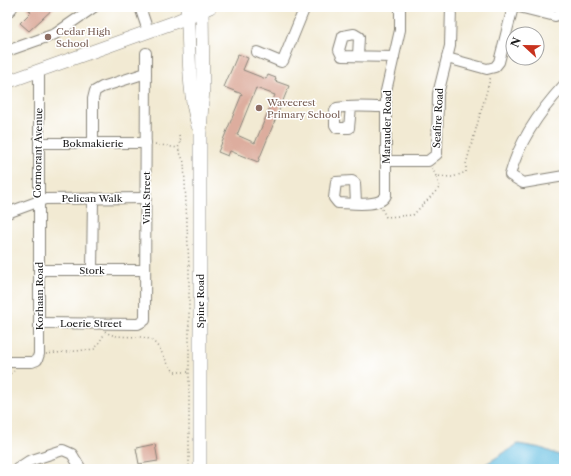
<svg xmlns="http://www.w3.org/2000/svg" width="571" height="476" font-family="'Libre Caslon Text',serif">
<style>
.water{fill:#64bee1;stroke:#406d7e}
.building{fill:#ddad9e;fill-rule:evenodd}
.lines{fill:none;stroke-linecap:round;stroke-linejoin:round}
.minor-casing{stroke:#878378;stroke-width:12}
.major-casing{stroke:#878378;stroke-width:14}
.path{stroke:#878378;stroke-width:1.5;stroke-dasharray:1 3;stroke-linecap:butt}
.minor{stroke:#fff;stroke-width:10}
.major{stroke:#fff;stroke-width:13}
.education-dot{fill:#8d6e63;stroke:#fff;stroke-width:1.5}
.labels{text-anchor:middle;dominant-baseline:central;stroke-width:3;stroke-linejoin:round;paint-order:stroke}
.education-label{font-size:10px;fill:#785e54;stroke:#fff;text-anchor:start}
.street-label{font-size:10px;fill:#1c1c1c;stroke:#fff}
</style>
<rect width="100%" height="100%" fill="#fff"/>
<filter id="ink" filterUnits="userSpaceOnUse"><feTurbulence type="fractalNoise" baseFrequency=".025" numOctaves="2"/><feDisplacementMap in="SourceGraphic" scale="8" xChannelSelector="R" yChannelSelector="G"/><feConvolveMatrix kernelMatrix="1 2 1 2 8 2 1 2 1" color-interpolation-filters="sRGB"/></filter>
<filter id="wash" filterUnits="userSpaceOnUse"><feTurbulence type="fractalNoise" baseFrequency=".012" numOctaves="4" result="noise"/><feDisplacementMap in="SourceGraphic" scale="16" xChannelSelector="R" yChannelSelector="G"/><feGaussianBlur stdDeviation="0.9" result="paint"/><feColorMatrix in="noise" values="0 0 0 0 0 0 0 0 0 0 0 0 0 0 0 0 0 1.4 0 .05"/><feComposite in="paint" operator="in"/></filter>
<g filter="url(#wash)">
<rect width="100%" height="100%" fill="#f2ead3"/>
<polygon class="water" points="518,444 541,448 559,455 562,463 559,469 478,469"/>
<g id="blocks">
<g class="building">
<polygon points="26,7 55,7 29,31 20,23 31,12"/>
<path d="M 238,54 L 248,58 L 243,70 L 266,79 L 268,75 L 276,78 L 275,81 L 289,86 L 258,162 L 230,151 L 228,156 L 218,152 L 242,94 L 224,87 ZM 256,88 L 275,95 L 255,143 L 237,135 Z"/>
<polygon points="155,444 158,461 139,464 136,448"/>
</g>
</g>
</g>
<g filter="url(#ink)">
<use href="#blocks" fill-opacity="0" stroke="#878378" stroke-width="1"/>
<g class="lines">
<defs>
<g id="minor">
<polyline points="140,7 148,31"/>
<polyline points="519,7 555,16 564,12"/>
<polyline points="7,13 12,8"/>
<polyline points="7,51 55,34 94,7"/>
<polyline points="257,52 281,62 283,61 305,7"/>
<polyline points="358,56 359,37 354,34 343,36 339,50 342,56 394,57"/>
<polyline points="447,58 487,69 495,67 499,62 513,7"/>
<path d="M 564,85 C 540,111 519,141 510,175 L 523,183 L 564,176"/>
<path d="M 351,107 L 349,128 L 337,128 L 335,125 L 335,111 L 337,108 C 352,105 370,107 386,107"/>
<polyline points="39,143 146,143"/>
<polyline points="93,143 93,99 95,91 102,87 146,73"/>
<polyline points="386,161 428,161 437,154 438,94 450,46 451,7"/>
<path d="M 356,203 L 355,183 L 352,181 L 336,182 L 334,198 L 338,203 C 350,203 381,208 386,195 L 386,91 L 400,30 L 400,7"/>
<polyline points="7,213 45,199 146,198"/>
<polyline points="39,270 145,270"/>
<polyline points="92,270 93,198"/>
<polyline points="39,323 138,324 145,320 146,53"/>
<polyline points="7,362 32,362 37,360 39,354 39,71"/>
<polyline points="17,469 29,461 63,450 72,454 81,469"/>
</g>
<g id="major">
<path d="M 187,7 C 190,47 187,86 198,126"/>
<polyline points="7,82 175,22 210,7"/>
<polyline points="200,469 200,133 203,88 202,7"/>
</g>
</defs>
<use href="#minor" class="minor-casing"/>
<use href="#major" class="major-casing"/>
<g class="path">
<polyline points="179,135 181,141 178,148 184,162 189,267 189,469"/>
<polyline points="155,144 178,148"/>
<polyline points="432,168 436,176 453,177 466,172 466,164 491,76"/>
<polyline points="382,209 386,217 413,215 440,187 436,176"/>
<path d="M 105,331 C 116,341 140,333 151,340 C 163,348 164,363 175,372 L 189,372"/>
<polyline points="46,354 95,349 105,333"/>
<polyline points="7,376 14,371"/>
</g>
<use href="#minor" class="minor"/>
<use href="#major" class="major"/>
</g>
</g>
<g class="education-dot">
<circle cx="48" cy="37" r="4"/>
<circle cx="259" cy="108" r="4"/>
</g>
<g class="labels">
<g class="education-label">
<text x="56" y="31">Cedar High<tspan x="56" dy="12">School</tspan></text>
<text x="267" y="102">Wavecrest<tspan x="267" dy="12">Primary School</tspan></text>
</g>
<g class="street-label">
<text transform="translate(438 118) rotate(-87)">Seafire Road</text>
<text transform="translate(387 127) rotate(-89)">Marauder Road</text>
<text x="93" y="143">Bokmakierie</text>
<text transform="translate(38 153) rotate(-89)">Cormorant Avenue</text>
<text x="92" y="198">Pelican Walk</text>
<text transform="translate(146 198) rotate(-90)">Vink Street</text>
<text x="92" y="270">Stork</text>
<text transform="translate(39 296) rotate(-90)">Korhaan Road</text>
<text transform="translate(200 301) rotate(-90)">Spine Road</text>
<text x="91" y="323">Loerie Street</text>
</g>
</g>
<rect width="571" height="476" fill="none" stroke="#fff" stroke-width="24"/>
<g transform="translate(525 46) rotate(292)"><circle r="19" fill="#ffffff" stroke="#a4a4a4"/>
<path d="M0-3L7 15L0 10L-7 15Z" fill="#c8321e"/>
<text y="-6" font-size="11" font-weight="bold" text-anchor="middle" fill="#1c1c1c">N</text>
</g>
</svg>
